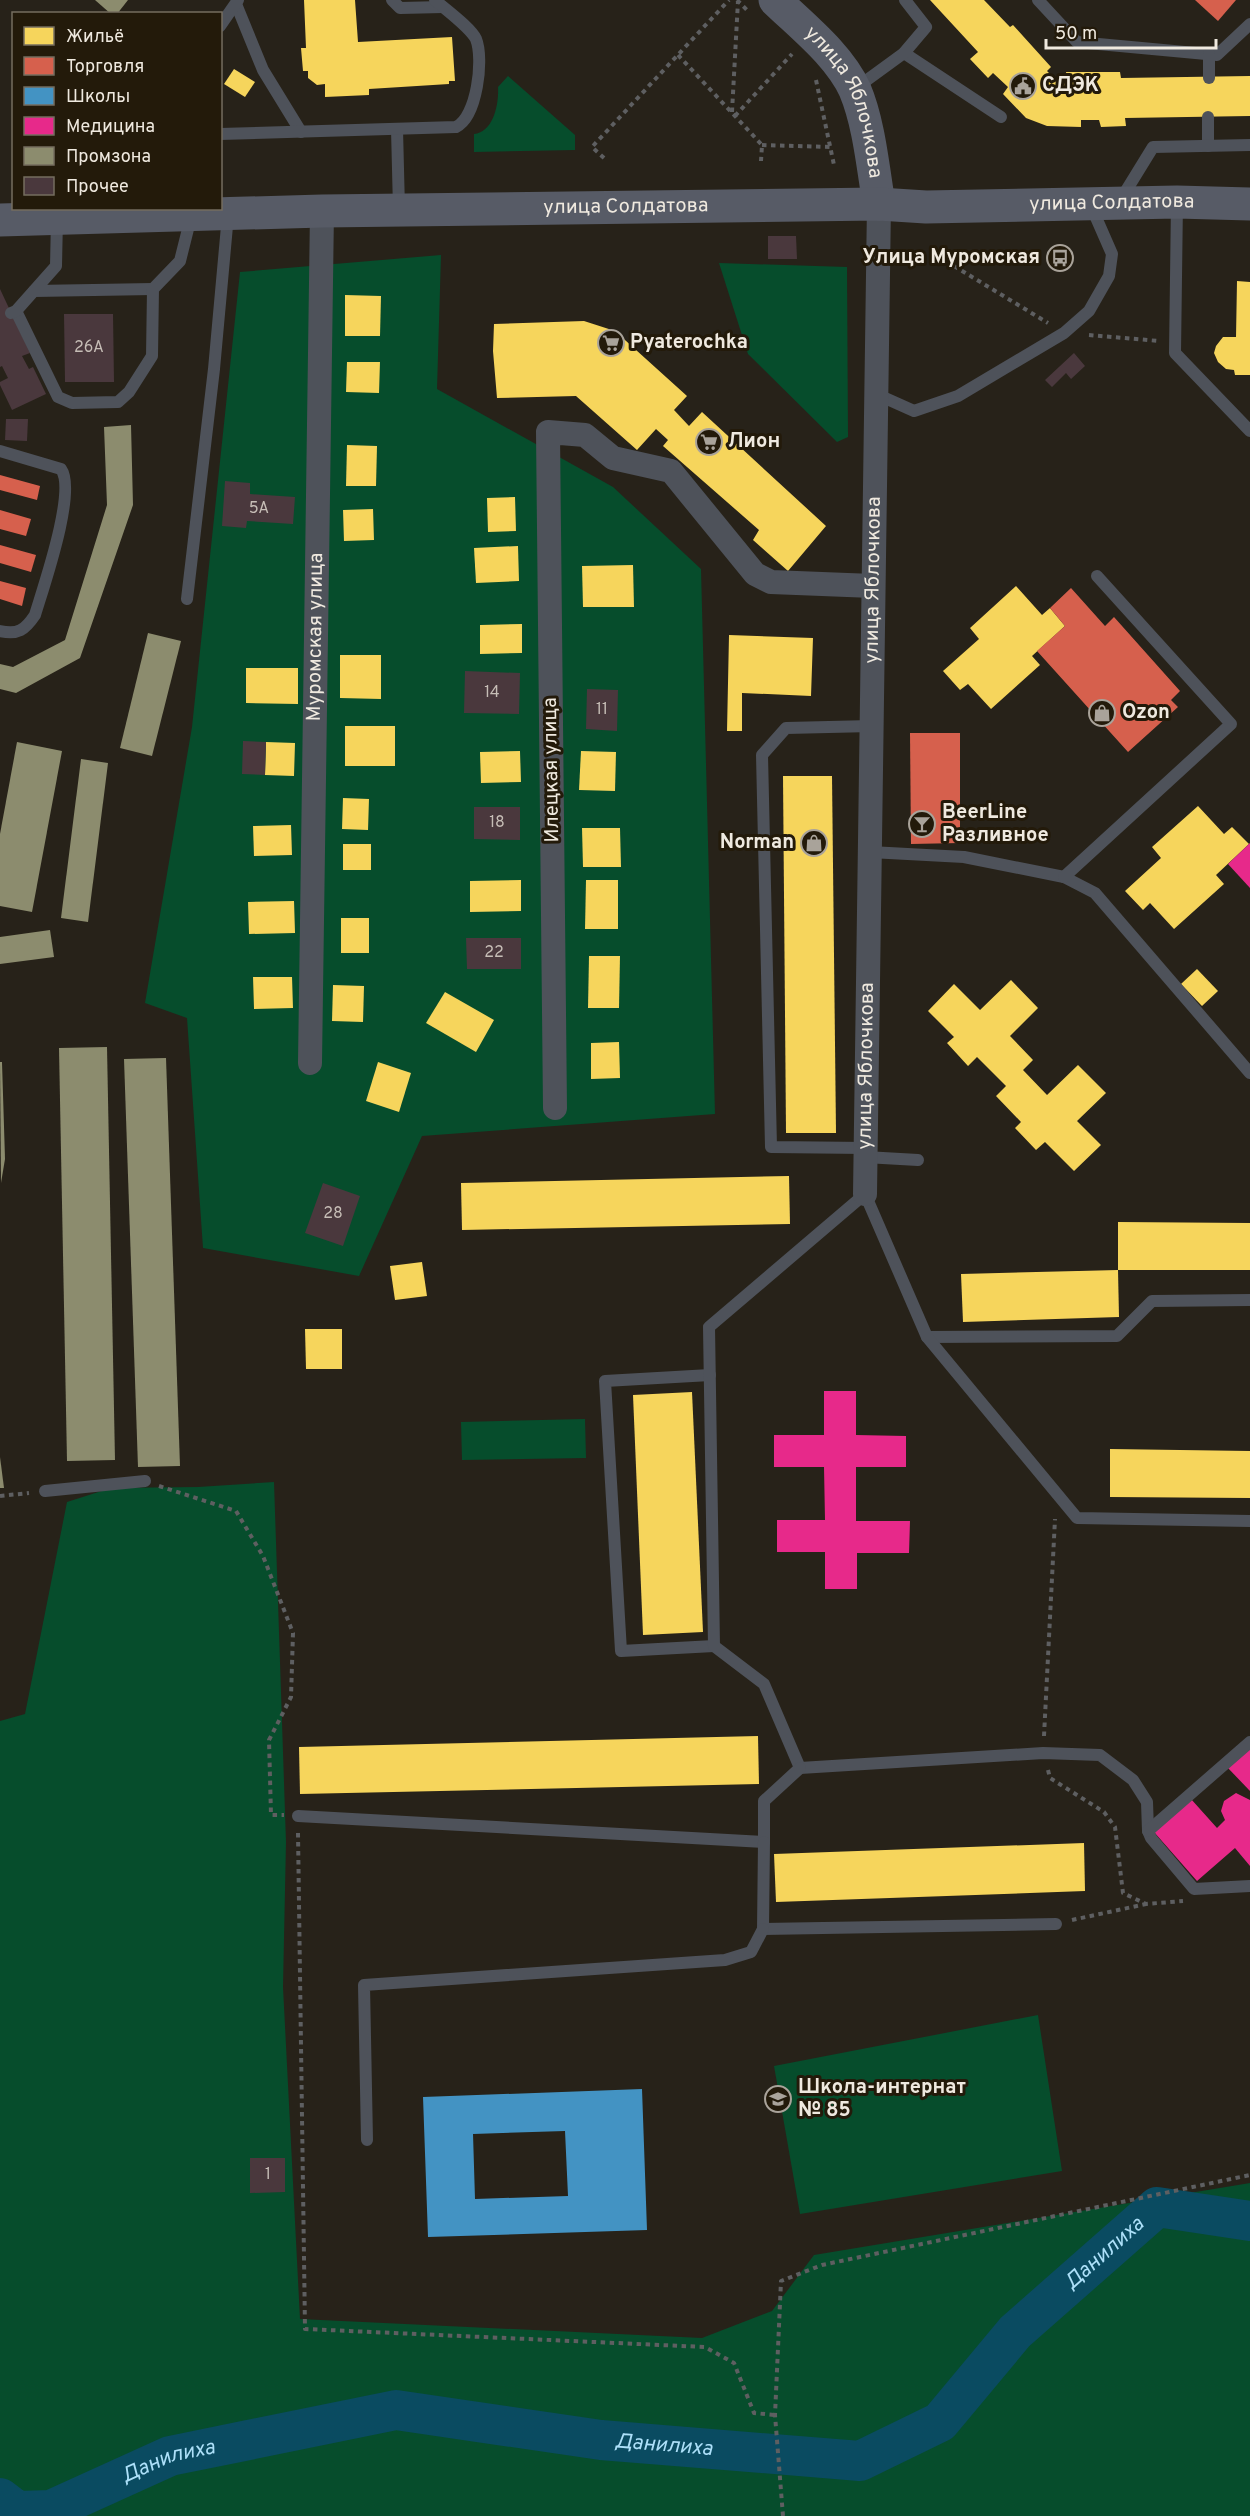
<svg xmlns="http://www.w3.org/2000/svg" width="1250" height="2516" font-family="Overpass,sans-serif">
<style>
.green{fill:#064d2c}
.homes{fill:#f6d55c}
.shops{fill:#d6604d}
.schools{fill:#4393c3;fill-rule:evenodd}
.health{fill:#e7298a}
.industry{fill:#8c8c6e}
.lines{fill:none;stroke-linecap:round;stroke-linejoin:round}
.river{stroke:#0a4b61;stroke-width:40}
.building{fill:#4a383d}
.path{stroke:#5e5f61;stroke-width:4;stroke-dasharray:4.5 4.5;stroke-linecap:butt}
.lane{stroke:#4e525a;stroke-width:12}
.street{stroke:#4e525a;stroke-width:24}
.secondary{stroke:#575b66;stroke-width:33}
.labels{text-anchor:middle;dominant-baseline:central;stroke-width:6;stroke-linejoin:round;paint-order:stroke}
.number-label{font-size:16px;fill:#c6bdb6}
.poi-label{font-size:20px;font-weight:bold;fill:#efe9df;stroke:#231a0a;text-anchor:start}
.street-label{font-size:20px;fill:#efe9df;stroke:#231a0a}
.water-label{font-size:21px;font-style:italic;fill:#ade0f9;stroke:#231a0a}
</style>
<rect width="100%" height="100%" fill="#272219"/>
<g class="green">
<path d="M 508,76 L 575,135 L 575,150 L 474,152 L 474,134 C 494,132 499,103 498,87 Z"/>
<polygon points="441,255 437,389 613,487 701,569 715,1114 422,1136 359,1276 203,1248 187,1018 145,1003 192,727 240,272"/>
<polygon points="719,263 847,267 848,437 837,442 748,354"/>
<polygon points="585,1419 586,1458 462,1460 461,1422"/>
<polygon points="274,1482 286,1842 283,1987 300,2319 702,2338 772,2311 814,2255 1250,2183 1250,2516 0,2516 0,1721 25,1714 67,1502 111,1488 198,1487"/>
<polygon points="1038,2015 1062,2171 800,2214 774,2066"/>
</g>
<g class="homes">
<polygon points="304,0 355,0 358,42 452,37 455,81 449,81 449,84 369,89 369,95 325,97 325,84 317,85 308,78 308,71 303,71 301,48 306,48"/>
<polygon points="930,0 984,0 1010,27 1013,25 1051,67 1047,71 1054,78 1067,78 1066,72 1120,72 1121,78 1250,76 1250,116 1125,118 1126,126 1101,127 1099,120 1081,120 1081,127 1047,126 1026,118 1003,94 1008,87 993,73 988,78 970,59 978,52"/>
<polygon points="234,69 255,82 245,97 224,84"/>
<polygon points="1237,281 1250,282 1250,375 1235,375 1234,370 1226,369 1218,362 1214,353 1216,346 1223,337 1236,337"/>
<polygon points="345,295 381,296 380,336 345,336"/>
<polygon points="584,321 615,331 687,396 674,410 689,426 702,412 826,526 788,571 753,540 759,530 663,446 668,440 656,429 637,450 576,396 497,398 493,351 494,324"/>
<polygon points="347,362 380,362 379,393 346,392"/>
<polygon points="347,445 377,446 376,486 346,486"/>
<polygon points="515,497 516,531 488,532 487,498"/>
<polygon points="373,509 374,540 344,541 343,510"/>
<polygon points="518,546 519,581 476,583 474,548"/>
<polygon points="633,565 634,607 583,607 582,566"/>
<polygon points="1016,586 1042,615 1050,608 1065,626 1032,656 1040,665 991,709 968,684 960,690 943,671 979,639 970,628"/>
<polygon points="522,624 522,653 480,654 480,625"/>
<polygon points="729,635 813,638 811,696 742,693 742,731 727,731"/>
<polygon points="340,655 381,655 381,699 340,698"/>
<polygon points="246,668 298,668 298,704 246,703"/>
<rect x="345" y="726" width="50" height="40"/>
<polygon points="266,742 295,743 294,776 265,775"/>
<polygon points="520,751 521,782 481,783 480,752"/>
<polygon points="581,751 616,752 615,791 579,790"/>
<polygon points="783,776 832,776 836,1133 786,1133"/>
<polygon points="343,798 369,799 368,830 342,829"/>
<polygon points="1198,806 1224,834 1232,827 1249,844 1216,875 1224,884 1174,929 1150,903 1143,910 1125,891 1161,858 1152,847"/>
<polygon points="291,825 292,855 254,856 253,826"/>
<polygon points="582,828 620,828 621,867 583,867"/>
<rect x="343" y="844" width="28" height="26"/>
<polygon points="521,880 521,911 470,912 470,881"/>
<polygon points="586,880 618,880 618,929 585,929"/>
<polygon points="294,901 295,933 249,934 248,902"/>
<rect x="341" y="918" width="28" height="35"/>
<polygon points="589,956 620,956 619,1008 588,1008"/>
<polygon points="1197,969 1218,991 1202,1006 1181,984"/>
<polygon points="253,977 292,977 293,1008 254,1009"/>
<polygon points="1011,980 1038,1008 1010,1036 1033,1060 1023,1070 1047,1095 1078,1065 1106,1093 1077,1121 1101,1145 1074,1171 1045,1142 1036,1150 1015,1128 1021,1122 996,1096 1006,1086 977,1057 968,1066 947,1043 954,1037 928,1011 954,984 980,1010"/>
<polygon points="333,985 364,986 363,1022 332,1021"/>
<polygon points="445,992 494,1020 476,1052 426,1023"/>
<polygon points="619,1042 620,1078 591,1079 591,1043"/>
<polygon points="378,1062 411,1073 399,1112 366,1101"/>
<polygon points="789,1176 790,1224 462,1230 461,1183"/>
<polygon points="1118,1222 1250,1223 1250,1270 1118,1270"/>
<polygon points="422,1262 427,1296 395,1300 390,1266"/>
<polygon points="1118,1270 1119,1317 963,1322 961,1274"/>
<polygon points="305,1329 342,1329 342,1369 306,1369"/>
<polygon points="692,1392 703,1632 643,1635 633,1395"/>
<polygon points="1110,1449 1250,1451 1250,1498 1110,1497"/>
<polygon points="758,1736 759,1784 300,1794 299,1747"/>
<polygon points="1084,1843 1085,1891 776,1902 774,1854"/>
</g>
<g class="shops">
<polygon points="1195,0 1236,0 1218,21"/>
<polygon points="0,475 40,486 37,500 0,490"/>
<polygon points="0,510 31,519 26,536 0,529"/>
<polygon points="0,545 36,555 31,572 0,563"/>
<polygon points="0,581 26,588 22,606 0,599"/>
<polygon points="1071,588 1105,626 1114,617 1180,691 1171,700 1178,707 1128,752 1037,651 1065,626 1050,608"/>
<polygon points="910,733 960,733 960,843 911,844"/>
</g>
<path class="schools" d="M 642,2089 L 647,2230 L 428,2237 L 423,2097 ZM 565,2131 L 568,2196 L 475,2199 L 473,2134 Z"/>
<g class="health">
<polygon points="1250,843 1250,888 1228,864"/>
<polygon points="824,1391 856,1391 856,1435 906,1436 906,1467 856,1467 856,1521 910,1521 909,1553 857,1553 857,1589 825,1589 825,1552 777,1552 777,1520 825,1520 824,1467 774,1467 774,1435 824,1435"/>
<polygon points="1250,1747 1250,1791 1227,1767"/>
<polygon points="1236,1793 1250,1800 1250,1866 1235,1848 1197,1881 1154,1832 1191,1799 1217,1828 1225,1820 1221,1811 1224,1801"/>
</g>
<g class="industry">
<polygon points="95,0 128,0 117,14 111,14"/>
<polygon points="131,425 133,505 80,658 16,693 0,689 0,664 13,667 65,640 107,505 104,427"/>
<polygon points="148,633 181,641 152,756 120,748"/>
<polygon points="17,742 62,751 32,912 0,906 0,834"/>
<polygon points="81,759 108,763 88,922 61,918"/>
<polygon points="50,930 54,957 0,964 0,937"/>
<polygon points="107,1047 115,1460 67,1461 59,1048"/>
<polygon points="166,1058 180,1466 138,1467 124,1059"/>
<polygon points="0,1062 2,1062 5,1159 1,1183"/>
<polygon points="0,1457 4,1488 0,1488"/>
</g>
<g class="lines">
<path class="river" id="s1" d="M 0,2498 L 17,2511 L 51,2510 L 170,2456 L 396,2410 L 601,2440 L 860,2461 L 940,2422 L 1015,2332 L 1157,2207 L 1250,2221"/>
</g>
<g class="building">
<polygon points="768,236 796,236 797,259 768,259"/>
<polygon points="0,289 30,353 22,356 29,369 33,367 46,394 12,410 0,385 0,382 8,378 2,366 0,367"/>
<polygon points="64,314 113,314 114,382 65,382"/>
<polygon points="1074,353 1085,366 1071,379 1066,373 1052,387 1045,380"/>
<polygon points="6,419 28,419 27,441 5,440"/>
<polygon points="225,481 250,483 250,494 295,497 293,524 247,521 246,528 222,526"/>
<polygon points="465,671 520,673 519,714 464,713"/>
<polygon points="587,689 618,690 617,731 586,729"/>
<polygon points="243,741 266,742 265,775 242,774"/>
<polygon points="474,807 520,807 520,840 474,839"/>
<polygon points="466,938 521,938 521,969 467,969"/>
<polygon points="323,1183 360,1196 343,1246 305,1233"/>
<polygon points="250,2158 285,2158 285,2192 250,2193"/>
</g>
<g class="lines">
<g class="path">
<polyline points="737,0 748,11"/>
<polyline points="678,55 762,145 761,161"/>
<polyline points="816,80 834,165"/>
<polyline points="732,112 738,1"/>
<polyline points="735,116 792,54"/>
<polyline points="762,145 830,147"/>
<polyline points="604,158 592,147 729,0"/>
<polyline points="954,266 1048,323"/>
<polyline points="1089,335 1159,341"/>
<polyline points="159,1486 236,1511 263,1556 293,1633 291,1697 269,1740 271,1815 284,1815"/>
<polyline points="0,1496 29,1493"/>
<polyline points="1044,1736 1055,1519"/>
<polyline points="1048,1770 1050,1778 1104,1812 1115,1827 1123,1893 1146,1904 1183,1901"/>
<polyline points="298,1833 305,2329 705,2347 734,2363 754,2413 775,2415"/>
<polyline points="1072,1920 1146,1904"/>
<polyline points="783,2516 775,2415 781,2281 822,2265 1250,2175"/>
</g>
<g class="lane">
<polyline points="392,0 400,8 443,7"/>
<polyline points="1038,0 1077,42 1217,55 1250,24"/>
<polyline points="236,4 263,70 301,132"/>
<polyline points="220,26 238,0"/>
<polyline points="904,53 1001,117"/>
<polyline points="1209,78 1209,54"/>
<polyline points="856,88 904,53 926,27 905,0"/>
<polyline points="1208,117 1208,146"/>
<polyline points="397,129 399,209"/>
<path d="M 220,134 L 456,127 C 477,117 484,59 476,39 C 470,27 446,10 435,0"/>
<polyline points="1121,199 1153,147 1250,145"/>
<polyline points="1177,202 1175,353 1250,431"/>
<polyline points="34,291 153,289"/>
<polyline points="16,311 58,397 72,403 118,402 129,392 152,356 153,289 180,261 191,217"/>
<polyline points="11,313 16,311 56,266 57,219"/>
<polyline points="876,394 914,411 958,396 1064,333 1089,311 1109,276 1112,254 1091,206"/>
<path d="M 0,451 L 61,469 C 77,491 43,588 35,615 C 25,630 18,635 0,631"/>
<polyline points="187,599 214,369 228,215"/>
<polyline points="870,852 964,857 1064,877 1095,893 1250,1073"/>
<polyline points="1064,877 1231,724 1097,576"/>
<polyline points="866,1148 771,1147 762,755 786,728 872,726"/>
<polyline points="865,1157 918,1160"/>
<polyline points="927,1337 1117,1336 1152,1301 1250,1300"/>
<polyline points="710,1375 605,1381 621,1651 714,1646"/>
<polyline points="45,1491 145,1481"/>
<polyline points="1250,1521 1077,1518 927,1337 865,1194 709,1327 714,1646 764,1684 800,1768 1043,1753 1100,1755 1133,1780 1147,1802 1148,1831 1151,1838 1194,1889 1250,1886"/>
<polyline points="298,1816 764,1842 764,1801 800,1768"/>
<polyline points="1148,1831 1250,1742"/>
<polyline points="764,1842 763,1929 1056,1924"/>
<polyline points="367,2140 364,1985 725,1960 751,1952 763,1929"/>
</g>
<g class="street">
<path id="s2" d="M 310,1063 L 322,211"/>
<polyline points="555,1108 548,432 585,435 613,458 671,471 755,574 771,582 873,586"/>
<path id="s3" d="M 865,1194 L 879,204"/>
</g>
<g class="secondary">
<path id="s4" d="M 775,0 C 803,27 839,55 855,90 C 869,123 873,168 879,204"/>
<path id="s5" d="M 0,220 L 322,211 L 879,204 L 926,207 L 1177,202 L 1250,204"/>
</g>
</g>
<defs>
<symbol id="civic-ring" viewBox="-11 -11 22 22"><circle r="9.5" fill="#231a0a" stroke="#a9a39a" stroke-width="1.5"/><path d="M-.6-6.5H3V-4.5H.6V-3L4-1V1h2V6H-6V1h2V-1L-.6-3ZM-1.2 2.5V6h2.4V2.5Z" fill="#a9a39a"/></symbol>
<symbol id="bus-ring" viewBox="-11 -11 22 22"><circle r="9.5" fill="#231a0a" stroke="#a9a39a" stroke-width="1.5"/><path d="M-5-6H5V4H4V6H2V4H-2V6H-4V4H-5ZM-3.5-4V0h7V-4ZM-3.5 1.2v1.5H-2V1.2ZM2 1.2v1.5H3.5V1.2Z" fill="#a9a39a"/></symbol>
<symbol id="supermarket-ring" viewBox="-11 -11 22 22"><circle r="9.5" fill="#231a0a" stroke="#a9a39a" stroke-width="1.5"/><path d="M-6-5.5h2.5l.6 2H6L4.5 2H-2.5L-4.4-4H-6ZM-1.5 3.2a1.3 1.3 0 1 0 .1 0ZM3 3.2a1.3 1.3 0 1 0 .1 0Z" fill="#a9a39a"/></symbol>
<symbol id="shop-ring" viewBox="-11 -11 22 22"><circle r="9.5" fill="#231a0a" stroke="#a9a39a" stroke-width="1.5"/><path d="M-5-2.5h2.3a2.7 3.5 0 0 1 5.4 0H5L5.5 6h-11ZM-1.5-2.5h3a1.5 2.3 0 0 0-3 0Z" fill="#a9a39a"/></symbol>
<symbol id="bar-ring" viewBox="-11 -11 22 22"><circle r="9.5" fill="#231a0a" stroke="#a9a39a" stroke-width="1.5"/><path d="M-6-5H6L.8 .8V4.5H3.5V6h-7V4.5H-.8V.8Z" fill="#a9a39a"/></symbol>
<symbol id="school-ring" viewBox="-11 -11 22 22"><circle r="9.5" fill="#231a0a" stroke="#a9a39a" stroke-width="1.5"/><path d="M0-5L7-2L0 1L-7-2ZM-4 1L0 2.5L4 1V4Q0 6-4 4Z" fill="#a9a39a"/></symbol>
</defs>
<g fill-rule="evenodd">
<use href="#civic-ring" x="1008" y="71" width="30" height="30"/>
<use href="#bus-ring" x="1045" y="243" width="30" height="30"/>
<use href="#supermarket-ring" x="596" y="328" width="30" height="30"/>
<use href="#supermarket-ring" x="694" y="427" width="30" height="30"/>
<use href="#shop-ring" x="1087" y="698" width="30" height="30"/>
<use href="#bar-ring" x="907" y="809" width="30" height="30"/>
<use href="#shop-ring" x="799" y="828" width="30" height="30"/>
<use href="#school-ring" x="763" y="2084" width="30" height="30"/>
</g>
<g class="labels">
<g class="number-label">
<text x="89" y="348">26А</text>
<text x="259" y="509">5А</text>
<text x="492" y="693">14</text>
<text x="602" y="710">11</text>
<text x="497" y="823">18</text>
<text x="494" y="953">22</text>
<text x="333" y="1214">28</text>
<text x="268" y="2175">1</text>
</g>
<g class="poi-label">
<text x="1042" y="86">СДЭК</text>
<text x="1040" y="258" text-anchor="end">Улица Муромская</text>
<text x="630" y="343">Pyaterochka</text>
<text x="728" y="442">Лион</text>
<text x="1122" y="713">Ozon</text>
<text x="942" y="813">BeerLine<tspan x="942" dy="23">Разливное</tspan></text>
<text x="794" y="843" text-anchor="end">Norman</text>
<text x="798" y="2088">Школа-интернат<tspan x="798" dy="23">№ 85</tspan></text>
</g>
<g class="street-label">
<text stroke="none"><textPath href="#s4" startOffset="128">улица Яблочкова</textPath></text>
<text stroke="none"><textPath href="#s5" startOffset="1112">улица Солдатова</textPath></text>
<text stroke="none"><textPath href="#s5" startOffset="626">улица Солдатова</textPath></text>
<text stroke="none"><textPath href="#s3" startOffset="614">улица Яблочкова</textPath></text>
<text stroke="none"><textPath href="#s2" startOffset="426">Муромская улица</textPath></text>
<text transform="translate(552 770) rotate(-91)">Илецкая улица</text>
<text stroke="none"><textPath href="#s3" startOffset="128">улица Яблочкова</textPath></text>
</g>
<g class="water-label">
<text stroke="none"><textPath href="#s1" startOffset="1209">Данилиха</textPath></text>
<text stroke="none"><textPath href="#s1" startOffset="687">Данилиха</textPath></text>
<text stroke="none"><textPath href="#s1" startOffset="183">Данилиха</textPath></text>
</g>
</g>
<rect x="12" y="12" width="210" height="198" fill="#231a0a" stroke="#756d5f" stroke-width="1.5"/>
<rect x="24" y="27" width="30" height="18" fill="#f6d55c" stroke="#756d5f" stroke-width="1.5"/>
<text x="66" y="42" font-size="18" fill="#efe9df">Жильё</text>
<rect x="24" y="57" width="30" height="18" fill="#d6604d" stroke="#756d5f" stroke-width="1.5"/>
<text x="66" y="72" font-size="18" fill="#efe9df">Торговля</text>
<rect x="24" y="87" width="30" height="18" fill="#4393c3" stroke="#756d5f" stroke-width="1.5"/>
<text x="66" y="102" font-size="18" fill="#efe9df">Школы</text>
<rect x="24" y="117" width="30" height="18" fill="#e7298a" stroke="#756d5f" stroke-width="1.5"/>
<text x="66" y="132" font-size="18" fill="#efe9df">Медицина</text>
<rect x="24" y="147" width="30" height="18" fill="#8c8c6e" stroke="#756d5f" stroke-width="1.5"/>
<text x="66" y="162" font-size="18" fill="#efe9df">Промзона</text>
<rect x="24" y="177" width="30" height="18" fill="#4a383d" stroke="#756d5f" stroke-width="1.5"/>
<text x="66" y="192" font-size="18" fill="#efe9df">Прочее</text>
<path d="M1046 39v9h170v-9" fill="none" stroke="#efe9df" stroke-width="3"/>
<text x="1055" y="39" font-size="18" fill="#efe9df" stroke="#231a0a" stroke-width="4.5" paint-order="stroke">50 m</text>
</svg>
